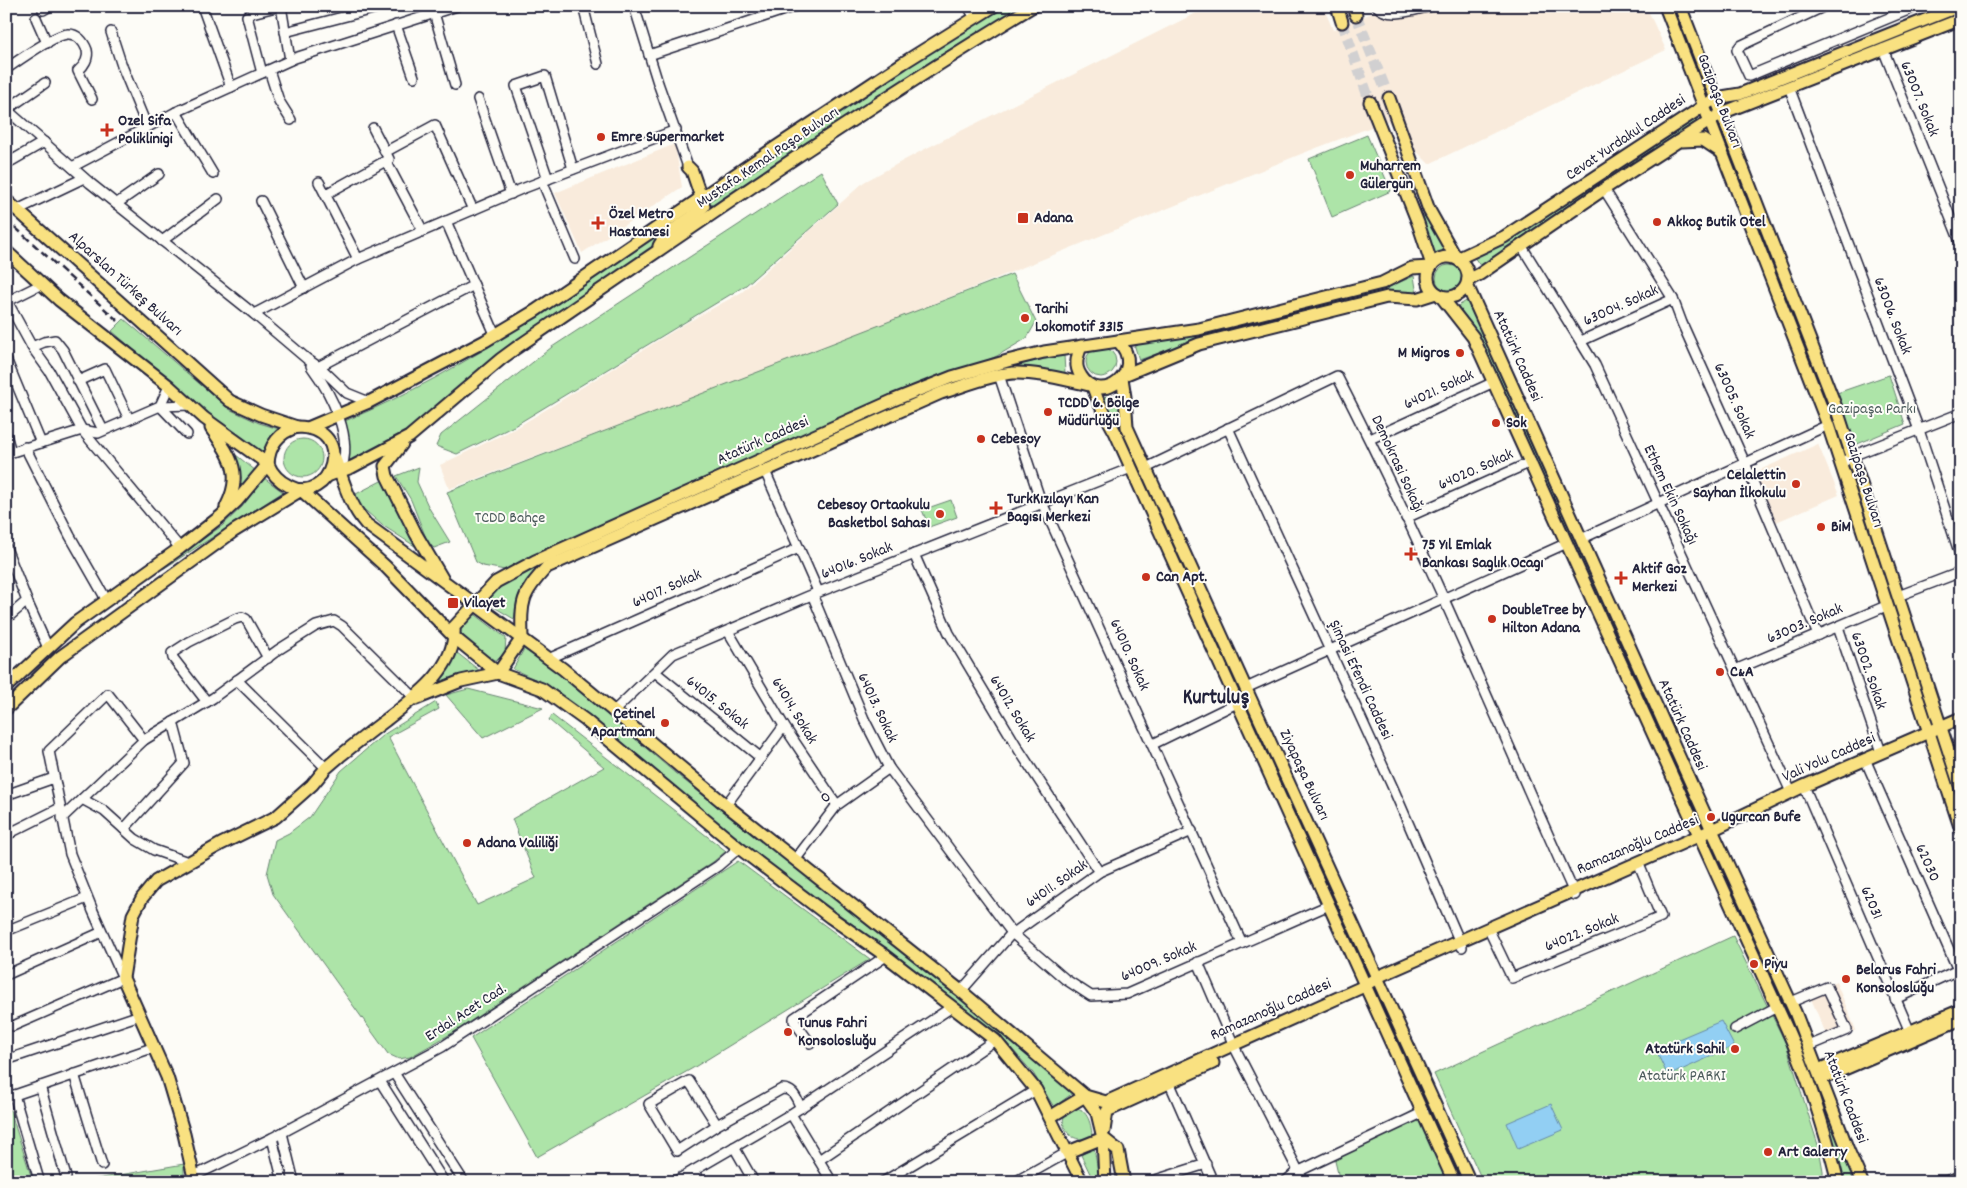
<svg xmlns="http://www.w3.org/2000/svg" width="1967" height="1188" font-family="Dekko,sans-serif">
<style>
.built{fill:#f9ebdc}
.green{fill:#ade4a8;stroke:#688372}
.water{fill:#92cff3;stroke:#658aa9}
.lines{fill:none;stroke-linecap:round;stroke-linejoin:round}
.major-tunnel{stroke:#d1d0d1;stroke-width:11;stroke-dasharray:11 5.5;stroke-linecap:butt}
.minor-casing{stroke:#22223b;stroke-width:12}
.major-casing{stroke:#22223b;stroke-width:15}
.minor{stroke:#fdfcf7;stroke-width:9}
.major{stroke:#f9e181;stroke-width:11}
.rail{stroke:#22223b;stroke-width:2.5;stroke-dasharray:8 4;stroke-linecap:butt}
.poi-dot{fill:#c8321e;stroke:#fdfcf7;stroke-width:2}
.labels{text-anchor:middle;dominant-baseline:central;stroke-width:4;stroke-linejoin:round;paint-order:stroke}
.street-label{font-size:16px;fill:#22223b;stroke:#fdfcf7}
.poi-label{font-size:16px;font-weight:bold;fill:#22223b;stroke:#fdfcf7;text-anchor:start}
.park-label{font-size:16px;fill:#4c5c5c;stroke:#fdfcf7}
.district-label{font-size:21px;font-weight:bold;fill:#22223b;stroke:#fdfcf7}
</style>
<rect width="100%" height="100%" fill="#fdfcf7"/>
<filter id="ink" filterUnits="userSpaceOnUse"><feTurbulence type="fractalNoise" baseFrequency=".02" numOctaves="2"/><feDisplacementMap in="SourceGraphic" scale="10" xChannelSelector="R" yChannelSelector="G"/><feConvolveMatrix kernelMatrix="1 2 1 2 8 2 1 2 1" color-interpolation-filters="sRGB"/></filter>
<g filter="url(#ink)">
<g class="built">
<polygon points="1210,6 1323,6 1333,30 1374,12 1393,17 1453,6 1646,6 1666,50 1429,164 1387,121 1306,152 820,350 449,489 440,465 516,428 688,322 742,292 864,182 923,150"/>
<polygon points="675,144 682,187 582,253 555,193"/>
<polygon points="1818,444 1839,495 1774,523 1753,473"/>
<polygon points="1836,982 1856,1030 1829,1041 1809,994"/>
</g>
<g class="green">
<polygon points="1006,6 1021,6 931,61 713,206 708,200 900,72"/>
<polygon points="1696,118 1699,120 1508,246 1481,267 1474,257 1505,243"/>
<polygon points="1719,126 1823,388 1846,454 1843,454 1716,128"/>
<polygon points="1367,135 1391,191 1332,217 1309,159"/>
<polygon points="821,171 838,204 746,285 514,426 457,454 436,446 441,435 552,347"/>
<path d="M 692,210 L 651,249 L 525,335 L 484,365 L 403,434 L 349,462 L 349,441 L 345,421 C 470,370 581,286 692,210 Z"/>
<polygon points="1423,216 1426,216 1446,250 1433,255"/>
<circle cx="1449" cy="278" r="13"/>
<polygon points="1012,274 1036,322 1027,338 997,356 522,563 505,570 483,566 476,562 447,492"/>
<polygon points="1414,276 1417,295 1196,340 1139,360 1134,344 1195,336 1384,289"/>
<polygon points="1468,300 1702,818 1699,820 1479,334 1458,306"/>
<polygon points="124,319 229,409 259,423 279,429 261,456 179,389 112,331"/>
<circle cx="1101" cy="362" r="15"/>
<path d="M 1064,355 L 1065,373 L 1014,368 L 935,390 L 907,401 L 539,568 L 519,594 L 514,619 L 484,601 L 507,581 L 538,564 L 905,399 C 959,380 1008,366 1064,355 Z"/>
<polygon points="1889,375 1905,424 1855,445 1837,393"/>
<polygon points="1119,395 1122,430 1150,489 1369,971 1365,974 1101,397"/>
<circle cx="303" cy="458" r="19"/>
<polygon points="231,451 256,471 231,504"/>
<polygon points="419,467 417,482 429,508 450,542 434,548 428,543 411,500 396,476"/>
<polygon points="1851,469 1931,715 1928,717 1847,470"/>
<polygon points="264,478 283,492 163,569 162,568 223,525 242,507"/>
<polygon points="385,479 421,550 382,525 359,505 356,494"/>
<polygon points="951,500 957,517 929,527 922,510"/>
<polygon points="472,614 476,615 506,638 505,652 496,661 476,649 458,630"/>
<polygon points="524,649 556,671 675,773 757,838 919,964 1073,1093 1054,1107 1033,1073 1006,1042 915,970 749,848 547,685 513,669"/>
<path d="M 456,652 L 480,671 C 458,675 441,683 422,695 C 437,682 450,671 456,652 Z"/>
<polygon points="468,689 543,708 483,738 446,695"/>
<polygon points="436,702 439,709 388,737 477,905 536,878 512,819 604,767 549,720 552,715 726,851 713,862 454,1032 410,1057 399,1059 388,1054 273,894 267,874 275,840 289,833 310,817 341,771 383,735"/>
<polygon points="1712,842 1800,1039 1856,1180 1842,1182 1826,1116 1797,1040 1709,843"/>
<polygon points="738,861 870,959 693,1068 537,1157 471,1038"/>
<polygon points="1733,936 1786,1044 1819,1148 1823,1171 1823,1182 1483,1182 1434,1074"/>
<polygon points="1379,993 1465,1182 1458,1182 1374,996"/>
<path d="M 1072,1108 C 1087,1107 1091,1123 1092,1135 C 1072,1150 1051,1119 1072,1108 Z"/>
<polygon points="1416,1109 1449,1182 1340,1182 1335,1161 1337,1155"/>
<polygon points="10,1110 33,1182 6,1182 6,1111"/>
<polygon points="1094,1148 1100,1182 1094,1182 1081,1155"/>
<polygon points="184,1164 184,1182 79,1182"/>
</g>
<g class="water">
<polygon points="1721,1021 1734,1046 1668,1076 1655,1049"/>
<polygon points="1551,1104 1563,1130 1518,1149 1507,1123"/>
</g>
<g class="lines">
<g class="major-tunnel">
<polyline points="1356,15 1389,98"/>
<polyline points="1342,22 1370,102"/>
</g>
<defs>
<g id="minor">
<polyline points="202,6 231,87"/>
<polyline points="281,6 290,60"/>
<polyline points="583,6 598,64"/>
<polyline points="634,6 658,83 688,167"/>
<polyline points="968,6 975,18"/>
<path d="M 1377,6 C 1389,20 1416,9 1432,6"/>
<polyline points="1825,6 1740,46 1737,50 1749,76 1913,8 1912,6"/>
<polyline points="43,10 50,6"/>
<polyline points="434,13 455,85"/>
<polyline points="36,18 47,43"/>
<polyline points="396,25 414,77"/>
<polyline points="111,32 122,66 147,127"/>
<polyline points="285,32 377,8"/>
<polyline points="1883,49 1961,244"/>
<polyline points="649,55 796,6"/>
<path d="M 6,69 C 19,60 54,35 67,34 C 77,33 84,42 87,50 C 89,58 84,66 78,71 L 92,99"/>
<polyline points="269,70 279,101 291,120"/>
<polyline points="262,73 247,16 252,13 280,6"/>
<polyline points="1789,87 1919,430 1961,558"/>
<polyline points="478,99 511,194"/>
<polyline points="6,109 90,183 254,314 307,359 323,370 347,393 369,402"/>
<polyline points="6,110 45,83"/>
<polyline points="176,112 213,174"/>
<polyline points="385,152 435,125 473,210"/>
<polyline points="386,161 423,231"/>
<polyline points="6,164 44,142"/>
<polyline points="72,167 176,112 295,58 457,6"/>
<polyline points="548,179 516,86 545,76 573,169"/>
<polyline points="542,181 575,259"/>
<polyline points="319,182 358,259"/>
<polyline points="1604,189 1673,299 1682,323 1745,463 1818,635"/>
<polyline points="326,194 389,159 373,128"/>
<polyline points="261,201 304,288"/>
<polyline points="116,204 159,174"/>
<polyline points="17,210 84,178"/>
<polyline points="446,221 495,334"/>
<polyline points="162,241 218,199"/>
<polyline points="1521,245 1595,365 1791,792"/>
<polyline points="7,301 32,347 50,372 82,430 98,433 160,406 169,386"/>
<polyline points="6,302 42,284"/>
<polyline points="254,314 358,259 519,190 676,130"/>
<polyline points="1581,341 1673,299"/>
<polyline points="32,347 44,342 55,340 63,350 103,430"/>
<polyline points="6,359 41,443"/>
<path d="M 311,366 C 331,393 355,439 340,472"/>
<polyline points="314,369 474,285"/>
<polyline points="999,375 1039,496 1242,943"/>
<polyline points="78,381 105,369 129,419"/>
<polyline points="160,406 187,434"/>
<polyline points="160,406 191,405"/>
<polyline points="1228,428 1393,788 1462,947"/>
<polyline points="6,435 11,452"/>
<polyline points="1370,439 1494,382"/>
<polyline points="25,447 70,536 106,599"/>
<polyline points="6,454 82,430 180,548"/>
<polyline points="1841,464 1852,456 1961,413"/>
<path d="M 1146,468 L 1337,376 C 1425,546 1497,722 1575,895"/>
<polyline points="765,471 817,589 814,599 864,719 889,768 1012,933 1065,979 1091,996 1127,994 1329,905"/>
<polyline points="1406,518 1531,462"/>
<polyline points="1581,539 1828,425"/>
<polyline points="6,548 27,601 6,619"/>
<polyline points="914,554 949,633 1019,750 1099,872"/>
<polyline points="1898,596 1961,572"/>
<polyline points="27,601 48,648"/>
<polyline points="1838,627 1881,752"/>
<polyline points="728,631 784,726 837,805"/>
<polyline points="548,659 799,548"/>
<polyline points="1735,670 1886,606"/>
<polyline points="655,672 761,758"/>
<polyline points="237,680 326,768"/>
<polyline points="1246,688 1567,543"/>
<polyline points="207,702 173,658 172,653 189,642 235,619 242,617 246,619 268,658"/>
<polyline points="613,712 673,654 809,596 1131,468"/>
<polyline points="1153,744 1237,703"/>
<polyline points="1865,759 1958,970 1895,999"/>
<polyline points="1804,786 1910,1032"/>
<polyline points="6,795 54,778"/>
<polyline points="82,799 104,811 135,839 154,850 188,862"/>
<polyline points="726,805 784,726"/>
<polyline points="62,818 144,740 213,698 278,650 316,626 334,621 342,626 414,697"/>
<polyline points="6,820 11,833"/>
<polyline points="124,829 184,763 173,722"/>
<polyline points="6,835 60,808"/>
<polyline points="795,860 837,805 889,768"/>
<polyline points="1488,928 1512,978 1661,917 1638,862"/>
<polyline points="6,931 87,898"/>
<polyline points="1198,962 1235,1048 1304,1182"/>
<polyline points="6,975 102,932"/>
<polyline points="961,991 1012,933 1018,930 1099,872 1192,831"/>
<polyline points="1791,1002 1827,987 1847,1030 1809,1046"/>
<polyline points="13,1026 123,978 93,911 70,854 49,751 108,694 144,740"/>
<polyline points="1735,1029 1773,1009"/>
<polyline points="810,1043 794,1021 794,1018 886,956"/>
<polyline points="6,1060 140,1015"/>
<polyline points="394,1073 464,1182"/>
<polyline points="74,1074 102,1165"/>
<polyline points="1167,1077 1213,1182"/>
<polyline points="380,1081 444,1182"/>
<polyline points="40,1086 66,1177"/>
<polyline points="14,1095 39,1180"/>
<polyline points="6,1098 155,1047"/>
<polyline points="791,1114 832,1182"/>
<path d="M 717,1125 L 689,1081 L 649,1104 L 677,1151 L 717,1125 L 782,1089 C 794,1089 796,1098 801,1108"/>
<polyline points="282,1133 294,1182"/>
<polyline points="272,1138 283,1182"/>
<polyline points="734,1147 754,1182"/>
<polyline points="819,1160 995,1040"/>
<polyline points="693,1171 700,1182"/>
<polyline points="194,1176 272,1138 442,1047 718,866 739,848"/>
<polyline points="674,1182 791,1114 952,1007"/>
<polyline points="883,1182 1036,1090"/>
<polyline points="1015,1182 1068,1152"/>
<polyline points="1149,1182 1206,1164"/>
<polyline points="1285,1182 1295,1173 1424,1112"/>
</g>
<g id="major">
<polyline points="1337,6 1342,22"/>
<polyline points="1353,6 1356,15"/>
<polyline points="1665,6 1828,425 1961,830"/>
<polyline points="1680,6 1837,410 1961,789"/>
<polyline points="1389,98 1429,210 1456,258"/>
<polyline points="1370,102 1418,223 1432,265"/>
<polyline points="1682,141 1703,140 1721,152"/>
<polyline points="6,200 230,401 261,415 297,427"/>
<path d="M 659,246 C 667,230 692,220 704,206 L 692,171 L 688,167"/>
<polyline points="6,251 59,300 169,386 204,418 268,464"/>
<circle cx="1448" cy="277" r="20"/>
<polyline points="1457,259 1504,237 1716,98 1740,94 1960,6"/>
<polyline points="1468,280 1480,274 1604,189 1722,113 1961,19"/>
<polyline points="1467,285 1712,830 1795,1012 1848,1150 1862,1182"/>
<path d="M 1440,295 L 1473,337 L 1787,1029 C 1809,1078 1825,1130 1838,1182"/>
<path d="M 1081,346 C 1077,357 1074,366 1081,376 C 1100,407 1148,372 1118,341"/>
<polyline points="1124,375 1199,344 1387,297 1417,299 1436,293"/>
<polyline points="1122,378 1125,397 1127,427 1470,1182"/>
<polyline points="1093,387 1098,401 1115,432 1454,1182"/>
<path d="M 297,427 C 359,427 330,508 289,486 C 279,481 272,474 268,464 C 269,445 280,432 297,427 Z"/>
<polyline points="310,427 369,402 485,341 535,311 755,161 903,63 994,6"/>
<path d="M 211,428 C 230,456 244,473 226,507"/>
<polyline points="402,444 385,466 387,476 416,534 442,578"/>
<path d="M 334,456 C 343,479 349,505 366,524 L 563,669 L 726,805 L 961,991 L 1085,1096 L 1097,1113 L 1103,1138 L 1105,1182"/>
<path d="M 327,476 L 352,467 L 409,437 L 501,359 L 516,348 C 687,231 856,113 1033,6"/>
<path d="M 522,638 C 521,601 521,595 547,567 L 941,393 C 964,386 989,375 1013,373 C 1038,372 1065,380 1090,385"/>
<polyline points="6,687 75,623 180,548 221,516 237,501 268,464"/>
<polyline points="416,699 461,681 498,673 522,638"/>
<polyline points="6,709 60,657 234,531 301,490 385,566 455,638 498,673 542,689 585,720 739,848 830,917 886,956 995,1040 1036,1090 1082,1182"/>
<polyline points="1818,1070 1961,1010"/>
<polyline points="1821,1079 1961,1019"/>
<polyline points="1085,1096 1106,1102 1360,988 1382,975 1712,830 1804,786 1961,718"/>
<polyline points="1050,1117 1085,1096"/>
<polyline points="1104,1131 1107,1111 1213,1063"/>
<polyline points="1103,1138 1118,1150 1124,1182"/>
<polyline points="1068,1152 1103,1138"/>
<path d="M 195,1182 L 184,1134 L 167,1077 L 123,978 L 133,915 L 142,898 L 156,881 L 221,844 L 276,817 L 312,785 L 326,768 L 340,756 C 355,744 370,732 386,720 C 414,698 457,669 454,627 L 496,582 L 535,561 L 894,400 L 952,377 L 1011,360 L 1044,352 L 1199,329 L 1382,283 L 1412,268 L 1431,267"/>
<polyline points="1948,1182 1961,1177"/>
</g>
</defs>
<use href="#minor" class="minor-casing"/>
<use href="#major" class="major-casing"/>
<use href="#minor" class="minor"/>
<use href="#major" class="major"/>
<polyline class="rail" points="6,219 118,321"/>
</g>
</g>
<g class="poi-dot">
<path d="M104.5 122.5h5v5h5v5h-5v5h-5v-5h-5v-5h5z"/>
<circle cx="601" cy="137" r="5"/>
<circle cx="1350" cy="175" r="5"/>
<rect x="1017" y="212" width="12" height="12" rx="2.5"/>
<circle cx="1657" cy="222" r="5"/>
<path d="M595.5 215.5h5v5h5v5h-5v5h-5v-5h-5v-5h5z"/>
<circle cx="1025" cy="318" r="5"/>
<circle cx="1460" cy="353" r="5"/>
<circle cx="1048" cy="412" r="5"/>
<circle cx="1496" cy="423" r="5"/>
<circle cx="981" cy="439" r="5"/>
<circle cx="1796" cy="484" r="5"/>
<path d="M993.5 500.5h5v5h5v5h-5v5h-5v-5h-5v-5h5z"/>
<circle cx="940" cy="514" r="5"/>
<circle cx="1821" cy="527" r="5"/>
<path d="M1408.5 546.5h5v5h5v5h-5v5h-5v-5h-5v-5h5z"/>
<circle cx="1146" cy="577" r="5"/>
<path d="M1618.5 570.5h5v5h5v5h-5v5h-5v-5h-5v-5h5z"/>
<rect x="447" y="597" width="12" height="12" rx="2.5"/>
<circle cx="1492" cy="619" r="5"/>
<circle cx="1720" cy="672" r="5"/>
<circle cx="665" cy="723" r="5"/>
<circle cx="1711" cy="817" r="5"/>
<circle cx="467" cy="843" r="5"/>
<circle cx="1754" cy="964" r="5"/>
<circle cx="1846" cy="979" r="5"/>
<circle cx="788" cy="1032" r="5"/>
<circle cx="1735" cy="1049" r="5"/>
<circle cx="1768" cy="1152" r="5"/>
</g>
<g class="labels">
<g class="street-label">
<text transform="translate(1919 99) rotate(68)">63007. Sokak</text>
<text transform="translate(1719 101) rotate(69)">Gazipaşa Bulvarı</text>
<text transform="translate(1626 138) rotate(-34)">Cevat Yurdakul Caddesi</text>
<text transform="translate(768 158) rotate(-34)">Mustafa Kemal Paşa Bulvarı</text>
<text transform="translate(125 284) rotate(42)">Alparslan Türkeş Bulvarı</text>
<text transform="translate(1621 306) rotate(-24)">63004. Sokak</text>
<text transform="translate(1892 316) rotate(69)">63006. Sokak</text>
<text transform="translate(1517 356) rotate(66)">Atatürk Caddesi</text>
<text transform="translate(1439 390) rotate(-25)">64021. Sokak</text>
<text transform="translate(1734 401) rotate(66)">63005. Sokak</text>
<text transform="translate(763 441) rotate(-24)">Atatürk Caddesi</text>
<text transform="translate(1397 464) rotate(65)">Demokrasi Sokağı</text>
<text transform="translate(1476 470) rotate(-24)">64020. Sokak</text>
<text transform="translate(1863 480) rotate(72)">Gazipaşa Bulvarı</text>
<text transform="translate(1670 495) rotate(65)">Ethem Ekin Sokağı</text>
<text transform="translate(857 561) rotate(-22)">64016. Sokak</text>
<text transform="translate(667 589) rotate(-24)">64017. Sokak</text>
<text transform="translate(1805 624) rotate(-23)">63003. Sokak</text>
<text transform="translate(1129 655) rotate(66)">64010. Sokak</text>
<text transform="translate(1868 671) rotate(71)">63002. Sokak</text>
<text transform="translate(1360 680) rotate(65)">Şimasi Efendi Caddesi</text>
<text transform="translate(717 703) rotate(39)">64015. Sokak</text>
<text transform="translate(877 708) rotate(65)">64013. Sokak</text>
<text transform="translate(1012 709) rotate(59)">64012. Sokak</text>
<text transform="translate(794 711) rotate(59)">64014. Sokak</text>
<text transform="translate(1682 725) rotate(66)">Atatürk Caddesi</text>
<text transform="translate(1829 758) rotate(-24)">Vali Yolu Caddesi</text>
<text transform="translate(1304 775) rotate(65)">Ziyapaşa Bulvarı</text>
<text transform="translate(826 798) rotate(-45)">0</text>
<text transform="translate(1638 845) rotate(-23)">Ramazanoğlu Caddesi</text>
<text transform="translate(1927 863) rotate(66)">62030</text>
<text transform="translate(1057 884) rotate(-35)">64011. Sokak</text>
<text transform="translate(1871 903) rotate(67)">62031</text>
<text transform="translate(1582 933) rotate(-22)">64022. Sokak</text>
<text transform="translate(1159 962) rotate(-23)">64009. Sokak</text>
<text transform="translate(1271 1010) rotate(-24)">Ramazanoğlu Caddesi</text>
<text transform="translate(466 1013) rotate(-33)">Erdal Acet Cad.</text>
<text transform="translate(1845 1097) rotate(69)">Atatürk Caddesi</text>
</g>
<g class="poi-label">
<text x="118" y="121">Ozel Sifa<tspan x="118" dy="18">Poliklinigi</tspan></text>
<text x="611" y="137">Emre Supermarket</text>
<text x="1360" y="166">Muharrem<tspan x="1360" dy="18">Gülergün</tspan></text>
<text x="609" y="214">Özel Metro<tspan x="609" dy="18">Hastanesi</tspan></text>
<text x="1034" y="218">Adana</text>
<text x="1667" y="222">Akkoç Butik Otel</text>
<text x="1035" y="309">Tarihi<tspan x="1035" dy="18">Lokomotif 3315</tspan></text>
<text x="1450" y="353" text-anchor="end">M Migros</text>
<text x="1058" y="403">TCDD 6. Bölge<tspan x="1058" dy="18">Müdürlüğü</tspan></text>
<text x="1506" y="423">Sok</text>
<text x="991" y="439">Cebesoy</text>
<text x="1786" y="475" text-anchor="end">Celalettin<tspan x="1786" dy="18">Sayhan İlkokulu</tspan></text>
<text x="1007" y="499">TurkKızılayı Kan<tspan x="1007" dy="18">Bagısı Merkezi</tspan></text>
<text x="930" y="505" text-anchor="end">Cebesoy Ortaokulu<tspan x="930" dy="18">Basketbol Sahası</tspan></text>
<text x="1831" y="527">BiM</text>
<text x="1422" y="545">75 Yıl Emlak<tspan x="1422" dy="18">Bankası Saglık Ocagı</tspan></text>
<text x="1632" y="569">Aktif Goz<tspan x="1632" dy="18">Merkezi</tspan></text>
<text x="1156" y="577">Can Apt.</text>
<text x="464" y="603">Vilayet</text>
<text x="1502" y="610">DoubleTree by<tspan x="1502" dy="18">Hilton Adana</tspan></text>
<text x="1730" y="672">C&amp;A</text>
<text x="655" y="714" text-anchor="end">Çetinel<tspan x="655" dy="18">Apartmanı</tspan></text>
<text x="1721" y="817">Ugurcan Bufe</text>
<text x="477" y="843">Adana Valiliği</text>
<text x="1764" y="964">Piyu</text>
<text x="1856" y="970">Belarus Fahri<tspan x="1856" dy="18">Konsolosluğu</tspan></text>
<text x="798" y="1023">Tunus Fahri<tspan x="798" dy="18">Konsolosluğu</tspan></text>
<text x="1725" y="1049" text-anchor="end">Atatürk Sahil</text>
<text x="1778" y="1152">Art Galerry</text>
</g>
<g class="park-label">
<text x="1872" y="409">Gazipaşa Parkı</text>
<text x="510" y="518">TCDD Bahçe</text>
<text x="1682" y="1076">Atatürk PARKI</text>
</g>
<g class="district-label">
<text x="1216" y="699">Kurtuluş</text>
</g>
</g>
<rect width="1967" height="1188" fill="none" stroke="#fdfcf7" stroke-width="25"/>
<rect x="12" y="12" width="1942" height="1163" fill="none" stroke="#22223b" stroke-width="2" filter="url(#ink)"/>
</svg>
